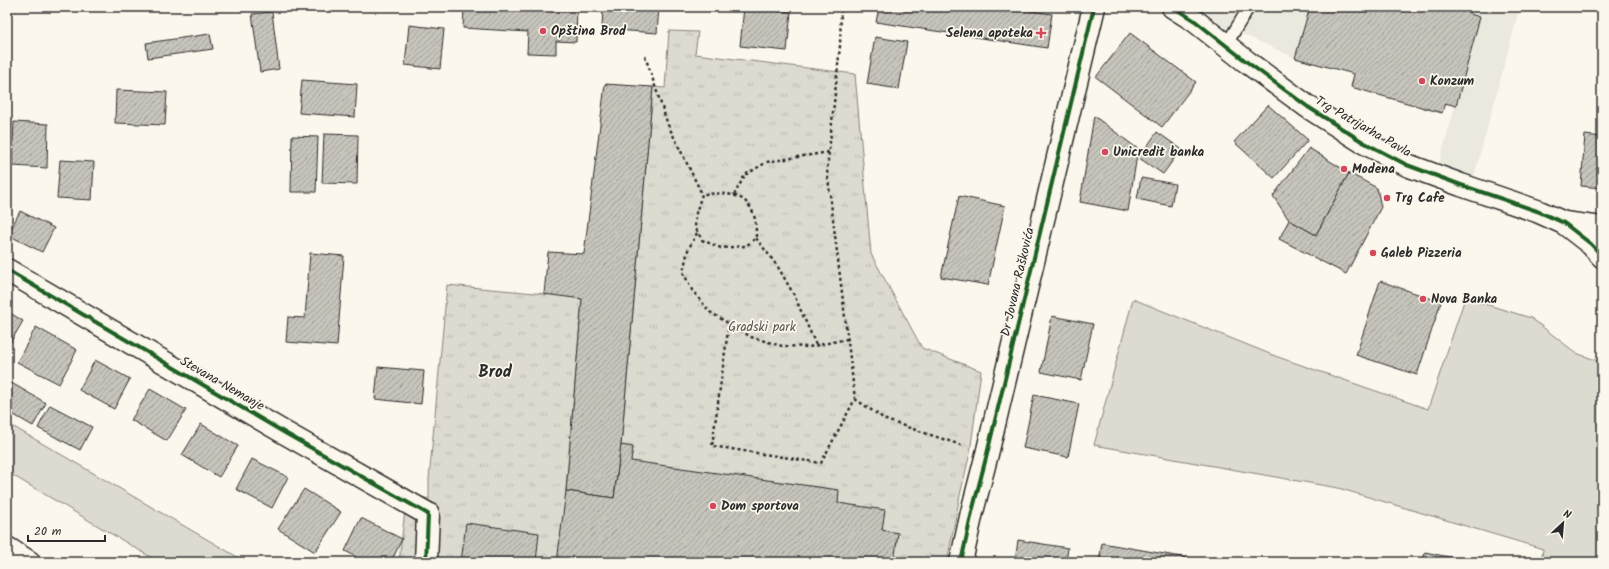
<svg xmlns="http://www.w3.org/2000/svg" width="1609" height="569" font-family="Kalam,sans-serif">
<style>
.built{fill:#ebe8de}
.grass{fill:#dddad0;stroke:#84827e}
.park{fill:url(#park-tufts);stroke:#84827e}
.building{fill:url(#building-hatch);stroke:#2b2b2b}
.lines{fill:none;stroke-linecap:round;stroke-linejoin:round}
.service-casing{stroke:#2b2b2b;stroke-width:14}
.minor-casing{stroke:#2b2b2b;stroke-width:25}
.tertiary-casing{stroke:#2b2b2b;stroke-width:25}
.path{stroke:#2b2b2b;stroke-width:2.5;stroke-dasharray:3 3;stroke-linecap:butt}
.service{stroke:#fbf7ec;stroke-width:11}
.minor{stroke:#fbf7ec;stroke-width:22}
.tertiary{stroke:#fbf7ec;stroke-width:22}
.cycleway-casing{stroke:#fbf7ec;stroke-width:6}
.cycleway{stroke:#1b5e20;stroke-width:4}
.poi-dot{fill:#d1495b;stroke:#fbf7ec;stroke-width:1.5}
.labels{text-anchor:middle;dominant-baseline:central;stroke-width:3.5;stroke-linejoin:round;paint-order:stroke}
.poi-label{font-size:13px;font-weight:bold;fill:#2b2b2b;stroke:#fbf7ec;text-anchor:start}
.street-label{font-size:13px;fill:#2b2b2b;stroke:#fbf7ec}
.park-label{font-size:13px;fill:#585754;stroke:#fbf7ec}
.district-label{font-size:17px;font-weight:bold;fill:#2b2b2b;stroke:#fbf7ec}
</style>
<defs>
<pattern id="park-tufts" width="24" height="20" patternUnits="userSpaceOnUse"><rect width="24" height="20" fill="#dddad0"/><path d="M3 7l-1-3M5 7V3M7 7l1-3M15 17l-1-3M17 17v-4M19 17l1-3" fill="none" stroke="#bebbb3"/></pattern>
<pattern id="building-hatch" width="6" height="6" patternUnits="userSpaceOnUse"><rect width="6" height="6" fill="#c7c4bc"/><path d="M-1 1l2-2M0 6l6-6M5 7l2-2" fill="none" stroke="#a29f99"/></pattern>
</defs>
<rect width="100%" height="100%" fill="#fbf7ec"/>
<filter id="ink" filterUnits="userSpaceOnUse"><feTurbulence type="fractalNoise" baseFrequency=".025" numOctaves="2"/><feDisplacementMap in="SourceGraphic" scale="8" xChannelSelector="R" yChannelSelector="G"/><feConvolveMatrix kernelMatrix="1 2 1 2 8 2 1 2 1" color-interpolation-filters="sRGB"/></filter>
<g filter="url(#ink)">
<polygon class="built" points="1197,7 1520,7 1474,177 1438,167 1455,106 1445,103 1442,113 1351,87 1354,74 1295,58 1242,34 1238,44 1196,9"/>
<g class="grass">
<polygon points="1465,298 1531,318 1576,353 1601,362 1602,562 1541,562 1543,549 1338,488 1094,445 1133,299 1275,356 1428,409"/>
<polygon points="7,423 246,562 159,562 7,472"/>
</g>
<polygon class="park" points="669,31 698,32 695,54 855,74 871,254 922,348 981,371 970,453 960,495 947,562 399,562 407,493 429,499 429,479 447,285 568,296 582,299 566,491 621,445 653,87 665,88"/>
<g class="building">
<polygon points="464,7 577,7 576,42 556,41 556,54 527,53 528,32 463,28"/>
<polygon points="603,7 659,7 657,33 602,29"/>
<polygon points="744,7 791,12 787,51 740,46"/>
<polygon points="879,7 1005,7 1052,14 1047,48 876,22"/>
<polygon points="1310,7 1472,7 1470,14 1480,17 1456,106 1445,103 1442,113 1351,87 1354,74 1295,58"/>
<polygon points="272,12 279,69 260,72 252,14"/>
<polygon points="409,25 444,29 440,69 405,65"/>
<polygon points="1130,33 1196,82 1162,127 1096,77"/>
<polygon points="210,34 213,49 148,58 146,43"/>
<polygon points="875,37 907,42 899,89 867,84"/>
<polygon points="302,80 357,84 355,117 299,113"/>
<polygon points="605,84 653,87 621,445 614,498 566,491 582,299 544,294 548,252 584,254"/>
<polygon points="116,90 167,92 165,125 115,123"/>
<polygon points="1268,105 1308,140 1274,178 1234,142"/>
<polygon points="1094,116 1138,149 1128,211 1080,202"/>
<polygon points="14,122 48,124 47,168 12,166"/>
<polygon points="1157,132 1181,149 1163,174 1139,158"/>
<polygon points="324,134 358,135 357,184 322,183"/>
<polygon points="1585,135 1602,137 1602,188 1581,186"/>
<polygon points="292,136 318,137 316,192 291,192"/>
<polygon points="1309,148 1349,173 1316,235 1289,220 1273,196"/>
<polygon points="60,160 94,162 92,200 57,198"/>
<polygon points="1349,173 1377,188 1381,207 1346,274 1279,239 1289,220 1316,235"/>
<polygon points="1141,178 1175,184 1171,206 1137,199"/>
<polygon points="959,196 1005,206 988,285 941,277"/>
<polygon points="20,211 54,228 42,252 8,235"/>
<polygon points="310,253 344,256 337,346 286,342 288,317 305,318"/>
<polygon points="1380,281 1441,302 1417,375 1356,355"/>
<polygon points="7,311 23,321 7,348"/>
<polygon points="1052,316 1093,324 1081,380 1041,372"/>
<polygon points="36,327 77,350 59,384 17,362"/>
<polygon points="95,360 130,379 114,409 79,390"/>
<polygon points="378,367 424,371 421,404 375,399"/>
<polygon points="8,381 46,403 33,426 7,411"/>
<polygon points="150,389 186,410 167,441 131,420"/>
<polygon points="1034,395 1079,404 1068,457 1023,448"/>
<polygon points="50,405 92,427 80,450 38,428"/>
<polygon points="201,424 238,446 219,477 182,455"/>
<polygon points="621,445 633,447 631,461 839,490 838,503 885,510 882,530 898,533 894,562 557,562 566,491 614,498"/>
<polygon points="252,459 288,477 272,508 236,489"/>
<polygon points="304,489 341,512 315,552 278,529"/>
<polygon points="361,518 402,539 391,562 352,562 355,556 345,551"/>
<polygon points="466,523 539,533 536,562 461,562"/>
<polygon points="1018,540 1068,548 1066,562 1015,562"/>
<polygon points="1102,543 1210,562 1099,562"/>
<polygon points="1425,552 1439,555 1477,562 1423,562"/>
</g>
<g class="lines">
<defs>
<polyline id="service" points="1226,45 1249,7"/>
<g id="minor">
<polyline points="1564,223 1602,228"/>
<polyline points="7,270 285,433 428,514 426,562"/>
<polyline points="7,548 29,562"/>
</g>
<g id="tertiary">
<polyline points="1173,7 1195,21 1247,62 1308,107 1363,142 1407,165 1461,185 1537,211 1564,223 1591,244 1602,256"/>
<polyline points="961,562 972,512 987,454 1094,7"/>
</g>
</defs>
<use href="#service" class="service-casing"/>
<use href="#minor" class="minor-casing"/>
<use href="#tertiary" class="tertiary-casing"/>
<g class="path">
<path d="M 645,56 L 668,125 L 702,194 L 696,213 L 695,227 L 702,240 L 721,248 L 746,246 L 756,238 C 756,232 756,225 755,219 C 748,191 726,193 702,194"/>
<polyline points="734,195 745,175 767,162 829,152"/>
<polyline points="697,233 688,250 683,272 692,290 710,312 751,337 782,346 809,347 847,339"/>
<polyline points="756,238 778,267 794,295 816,345"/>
<polyline points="729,323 712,446 821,463 855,399 827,170 840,46 841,7"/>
<polyline points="855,399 886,420 964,446"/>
</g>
<use href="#service" class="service"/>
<use href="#minor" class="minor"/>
<use href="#tertiary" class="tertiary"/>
<defs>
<g id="cycleway">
<polyline points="1173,7 1195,21 1247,62 1308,107 1363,142 1407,165 1461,185 1537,211 1564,223 1591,244 1602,256"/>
<polyline points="7,270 285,433 428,514 426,562"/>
<polyline points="961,562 972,512 987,454 1094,7"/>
</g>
</defs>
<use href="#cycleway" class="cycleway-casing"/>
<use href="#cycleway" class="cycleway"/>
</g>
</g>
<g class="poi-dot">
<circle cx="543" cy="31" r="4"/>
<path d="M1039 27h4v4h4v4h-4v4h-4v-4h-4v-4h4z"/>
<circle cx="1422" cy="81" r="4"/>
<circle cx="1105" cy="152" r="4"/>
<circle cx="1344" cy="169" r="4"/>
<circle cx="1387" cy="198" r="4"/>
<circle cx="1373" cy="253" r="4"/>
<circle cx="1423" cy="299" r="4"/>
<circle cx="713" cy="506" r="4"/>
</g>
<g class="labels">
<g class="poi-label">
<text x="551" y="31">Opština Brod</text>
<text x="1033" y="33" text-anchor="end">Selena apoteka</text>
<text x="1430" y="81">Konzum</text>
<text x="1113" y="152">Unicredit banka</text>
<text x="1352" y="169">Modena</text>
<text x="1395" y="198">Trg Cafe</text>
<text x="1381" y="253">Galeb Pizzeria</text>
<text x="1431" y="299">Nova Banka</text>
<text x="721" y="506">Dom sportova</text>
</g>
<g class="street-label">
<text transform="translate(1363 127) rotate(30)">Trg Patrijarha Pavla</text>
<text transform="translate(1018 282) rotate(-77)">Dr Jovana Raškovića</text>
<text transform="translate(222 384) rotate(30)">Stevana Nemanje</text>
</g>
<g class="park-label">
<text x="762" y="327">Gradski park</text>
</g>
<g class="district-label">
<text x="495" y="372">Brod</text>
</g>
</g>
<rect width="1609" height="569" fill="none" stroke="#fbf7ec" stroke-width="24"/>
<rect x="12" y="12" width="1585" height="545" fill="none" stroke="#2b2b2b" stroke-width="1.5" filter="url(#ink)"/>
<g transform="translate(1563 523) rotate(26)" stroke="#fbf7ec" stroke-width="3" paint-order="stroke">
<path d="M0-3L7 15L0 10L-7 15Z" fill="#2b2b2b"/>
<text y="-6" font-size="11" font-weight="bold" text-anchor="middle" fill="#2b2b2b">N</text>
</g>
<path d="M28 535v6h77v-6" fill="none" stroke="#2b2b2b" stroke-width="2"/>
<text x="34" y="535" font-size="12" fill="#2b2b2b" stroke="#fbf7ec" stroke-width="3" paint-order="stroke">20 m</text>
</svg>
